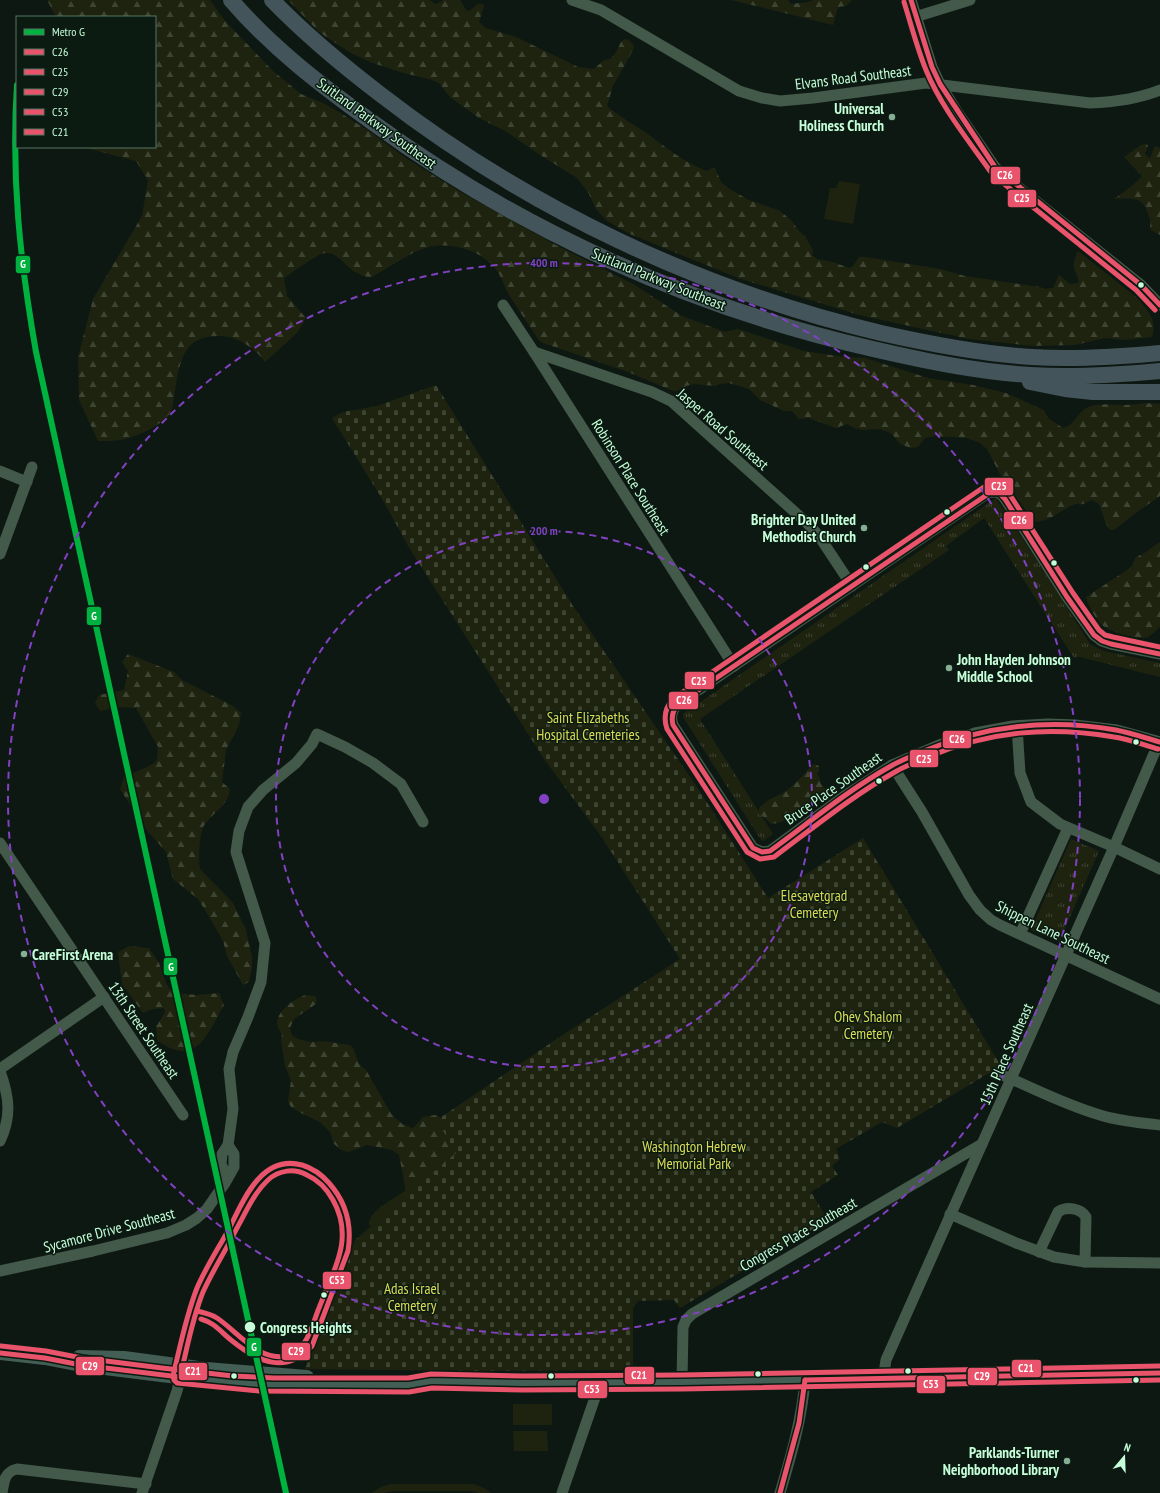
<svg xmlns="http://www.w3.org/2000/svg" width="1160" height="1493" font-family="'PT Sans Narrow',sans-serif">
<style>
.grass{fill:url(#grass-tufts)}
.forest{fill:url(#forest-firs)}
.cemetery{fill:url(#cemetery-stones)}
.garden{fill:#1e230f}
.lines{fill:none;stroke-linecap:round;stroke-linejoin:round}
.minor{stroke:#435949;stroke-width:11}
.major{stroke:#435e54;stroke-width:14}
.highway{stroke:#43545a;stroke-width:16}
.bus-1-casing{stroke:#0b1b12;stroke-width:8}
.bus-2-casing{stroke:#0b1b12;stroke-width:8}
.bus-3-casing{stroke:#0b1b12;stroke-width:8}
.bus-4-casing{stroke:#0b1b12;stroke-width:8}
.bus-5-casing{stroke:#0b1b12;stroke-width:8}
.bus-1{stroke:#e9536b;stroke-width:5}
.bus-2{stroke:#e9536b;stroke-width:5}
.bus-3{stroke:#e9536b;stroke-width:5}
.bus-4{stroke:#e9536b;stroke-width:5}
.bus-5{stroke:#e9536b;stroke-width:5}
.metro-1-casing{stroke:#0b1b12;stroke-width:9}
.metro-1{stroke:#00b140;stroke-width:6}
.ring{fill:none;stroke:#8241c2;stroke-width:2;stroke-dasharray:7 5}
.poi-dot{fill:#86ae94;stroke:#0b1b12;stroke-width:1.5}
.bus-dot{fill:#c6feda;stroke:#0b1b12;stroke-width:1.5}
.labels{text-anchor:middle;dominant-baseline:central;stroke-width:3;stroke-linejoin:round;paint-order:stroke}
.street-label{font-size:15px;fill:#c6feda;stroke:#0b1b12}
.poi-label{font-size:15px;font-weight:bold;fill:#c6feda;stroke:#0b1b12;text-anchor:end}
.park-label{font-size:15px;fill:#dcdb54;stroke:#0b1b12}
.stop-label{font-size:15px;font-weight:bold;fill:#c6feda;stroke:#0b1b12;text-anchor:start}
.centre{fill:#8241c2;stroke:#0b1b12;stroke-width:2}
.ring-label{font-size:12px;text-anchor:middle;font-weight:bold;fill:#8241c2;stroke:#0b1b12;stroke-width:3;stroke-linejoin:round;paint-order:stroke}
.line-badge{stroke:#0b1b12;stroke-width:1.5}
.badge-label{font-size:11px;text-anchor:middle;font-weight:bold;fill:#fff}
</style>
<defs>
<pattern id="grass-tufts" width="24" height="20" patternUnits="userSpaceOnUse"><rect width="24" height="20" fill="#1e230f"/><path d="M3 7l-1-3M5 7V3M7 7l1-3M15 17l-1-3M17 17v-4M19 17l1-3" fill="none" stroke="#3d4431"/></pattern>
<pattern id="forest-firs" width="22" height="20" patternUnits="userSpaceOnUse"><rect width="22" height="20" fill="#1e230f"/><path d="M5 1l3.5 6h-7zM16 11l3.5 6h-7z" fill="#3d4431"/></pattern>
<pattern id="cemetery-stones" width="16" height="16" patternUnits="userSpaceOnUse"><rect width="16" height="16" fill="#1e230f"/><path d="M2 7V4a2 2 0 0 1 4 0v3zM10 15v-3a2 2 0 0 1 4 0v3z" fill="#3d4431"/></pattern>
</defs>
<rect width="100%" height="100%" fill="#0e1813"/>
<g class="grass">
<polygon points="996,498 1054,587 1090,644 1104,651 1160,663 1160,677 1080,657 1074,658 984,518 946,546 949,550 700,719 773,834 763,841 761,840 683,717 683,714"/>
<polygon points="1071,839 1099,851 1059,942 1031,930"/>
</g>
<g class="forest">
<path d="M 47,0 L 210,0 L 225,21 L 273,71 L 301,94 L 323,103 L 339,112 L 372,133 L 404,157 L 462,193 L 554,244 L 635,285 L 682,316 L 725,332 L 738,329 L 804,351 L 844,357 L 865,358 L 928,378 L 973,385 L 1006,393 L 1044,410 L 1048,418 L 1063,428 C 1073,426 1077,414 1086,408 C 1098,402 1113,405 1126,405 C 1137,404 1148,402 1160,404 L 1160,496 L 1137,512 L 1114,530 L 1110,530 C 1104,522 1103,513 1099,504 L 1092,500 C 1089,501 1086,503 1083,504 C 1079,505 1081,503 1076,504 C 1064,507 1045,527 1032,520 L 1020,502 L 1003,480 L 987,449 L 980,443 L 967,438 L 935,436 L 925,438 L 918,447 L 911,448 L 900,444 L 892,434 L 880,429 L 863,430 L 854,428 L 847,424 L 836,428 L 808,418 L 799,419 L 792,411 L 784,411 L 760,400 L 749,389 L 729,383 L 720,384 L 715,386 L 694,384 L 686,386 L 677,391 L 673,391 L 628,372 L 543,343 L 538,339 C 528,323 517,308 508,293 C 503,284 501,274 493,266 C 476,247 443,240 420,250 C 403,257 388,268 372,277 C 366,277 360,275 355,272 C 344,265 336,249 321,254 C 312,258 293,272 284,278 L 287,296 L 306,318 L 297,333 L 265,362 C 256,349 238,337 222,336 C 181,334 180,363 174,396 C 173,401 173,409 170,413 C 162,426 134,438 120,440 C 113,441 105,441 98,441 L 79,400 L 78,357 L 93,299 L 142,216 L 148,180 L 136,161 L 90,149 L 89,147 L 155,147 L 155,17 L 56,17 Z"/>
<path d="M 288,0 L 430,0 L 435,4 L 441,2 L 443,0 L 460,0 L 464,7 L 467,11 C 474,10 475,2 483,4 L 484,6 L 479,22 L 486,28 L 516,37 L 578,67 L 594,69 L 604,60 L 610,59 L 615,54 L 621,42 L 624,39 L 629,40 L 634,46 L 633,50 L 613,86 L 607,106 C 620,117 635,125 649,135 C 667,148 685,163 707,171 L 712,168 L 715,168 L 721,182 L 728,188 L 749,200 L 780,211 L 791,220 L 799,231 L 805,236 L 813,250 L 812,255 L 817,259 L 833,262 L 849,268 L 853,266 L 859,257 L 866,257 L 940,269 L 965,276 L 1040,287 L 1045,289 L 1053,288 L 1059,275 L 1070,284 L 1078,283 C 1079,276 1075,274 1074,267 C 1073,262 1076,256 1078,251 L 1136,297 C 1146,307 1158,321 1152,337 L 1126,340 L 1105,338 L 1075,345 L 1033,346 L 969,339 L 859,315 L 738,278 L 630,234 L 607,221 L 596,209 L 588,192 L 577,178 L 537,153 L 507,132 L 479,118 L 450,97 L 439,83 L 432,80 L 400,72 L 370,62 L 349,52 L 319,32 Z"/>
<polygon points="731,0 788,0 791,4 808,2 814,0 852,0 846,6 838,7 833,25"/>
<path d="M 1146,144 L 1148,145 L 1145,154 L 1148,157 L 1150,158 L 1155,146 L 1160,148 L 1160,235 L 1151,230 C 1150,226 1150,223 1150,220 C 1144,196 1136,198 1114,199 L 1132,186 L 1142,176 L 1124,157 L 1141,145 Z"/>
<path d="M 1160,542 L 1160,627 C 1156,630 1152,635 1148,637 C 1139,641 1107,631 1101,624 C 1095,618 1088,605 1086,597 L 1124,572 L 1132,566 L 1135,558 L 1146,552 Z"/>
<path d="M 128,654 L 174,672 L 182,680 L 233,706 L 241,713 L 239,725 L 226,750 L 222,782 L 230,789 C 229,804 214,812 205,824 C 199,832 198,860 200,869 L 233,903 L 246,930 L 252,957 L 252,968 L 249,982 L 243,985 L 227,956 L 223,941 L 208,915 L 198,899 L 173,879 L 166,852 L 144,827 L 120,789 L 124,777 L 145,768 L 154,763 L 157,759 L 158,747 L 136,708 L 118,707 L 100,711 L 95,703 L 99,695 L 124,690 L 128,671 L 122,662 Z"/>
<path d="M 814,764 L 819,766 L 819,771 L 817,774 L 819,776 L 821,784 L 828,792 C 823,801 789,819 778,823 L 771,824 C 767,819 761,816 758,811 C 764,798 780,797 790,788 C 799,781 806,770 814,764 Z"/>
<path d="M 129,946 L 149,948 L 159,963 L 167,985 L 173,993 L 197,995 L 219,993 L 224,1005 C 207,1035 196,1069 157,1040 L 156,1027 L 165,1012 L 164,1008 L 153,1009 L 143,1013 L 122,984 L 118,952 Z"/>
<path d="M 306,995 L 315,996 L 317,1000 L 316,1004 L 294,1019 L 290,1028 L 292,1035 L 298,1039 L 310,1042 L 323,1041 L 350,1045 L 353,1048 L 359,1064 L 366,1070 L 392,1115 L 402,1124 L 413,1128 L 423,1117 L 435,1115 L 444,1119 L 463,1149 L 372,1227 L 369,1225 C 367,1212 395,1198 405,1191 L 405,1186 L 399,1155 L 392,1150 L 367,1145 L 349,1152 L 341,1150 L 334,1144 L 330,1132 L 320,1122 L 299,1112 L 291,1107 L 288,1102 L 291,1081 L 285,1066 L 281,1040 L 282,1035 C 281,1031 277,1028 277,1023 C 277,1011 295,998 306,995 Z"/>
</g>
<polygon class="cemetery" points="436,385 573,606 701,793 768,898 863,838 1001,1066 897,1128 882,1122 836,1149 840,1159 832,1166 838,1175 811,1192 828,1220 680,1308 674,1300 638,1301 633,1308 633,1370 476,1371 305,1369 355,1240 456,1153 437,1120 561,1036 680,959 603,839 544,759 408,546 384,502 332,418 343,412 377,406"/>
<g class="garden">
<polygon points="839,181 860,184 853,224 824,219 830,188 836,188"/>
<rect x="513" y="1404" width="39" height="21"/>
<polygon points="513,1431 547,1431 548,1451 514,1451"/>
<polygon points="390,1484 474,1484 486,1489 491,1493 479,1493 471,1491 394,1491 383,1493 371,1493 381,1487"/>
</g>
<g class="lines">
<g class="minor">
<path d="M 572,0 L 601,10 L 739,91 L 762,98 L 780,101 L 813,98 L 926,83 L 1090,103 C 1115,102 1137,99 1160,90"/>
<polyline points="911,0 932,67 940,84 956,110 995,167 1002,174 1141,285 1160,305"/>
<polyline points="915,17 970,0"/>
<polyline points="503,305 534,352 734,666"/>
<polyline points="534,352 652,392 671,401 807,523 819,536 852,586"/>
<polyline points="0,471 27,482"/>
<polyline points="0,554 32,467"/>
<path d="M 1160,654 L 1111,644 L 1102,641 L 1094,635 L 1067,597 L 1005,499 C 1000,492 995,491 988,493 L 678,704 C 672,710 670,716 673,725 L 753,848 L 762,852 L 770,851 L 846,795 L 892,765 L 939,745 L 975,733 L 1013,726 L 1048,724 L 1075,725 L 1117,730 L 1160,742"/>
<polyline points="1017,726 1020,773 1031,802 1060,824 1114,847 1160,869"/>
<polyline points="892,765 922,812 969,895 980,910 991,920 1000,925 1160,999"/>
<polyline points="0,843 183,1115"/>
<polyline points="1020,934 1068,828"/>
<polyline points="0,1069 104,997"/>
<path d="M 0,1071 C 9,1096 12,1116 0,1141"/>
<path d="M 1000,1074 C 1033,1088 1065,1105 1100,1115 C 1119,1121 1140,1123 1160,1125"/>
<polyline points="227,1177 221,1164 222,1154 228,1145 233,1109 229,1069 233,1052 248,1017 261,982 265,943 236,852 239,831 248,807 263,790 296,763 312,744 317,734 345,747 373,763 401,784 423,822"/>
<polyline points="950,1214 1016,1243 1054,1257 1085,1262 1160,1263"/>
<path d="M 1039,1252 L 1058,1212 C 1066,1206 1081,1208 1086,1217 L 1085,1262"/>
<polyline points="0,1271 93,1251 167,1233 186,1225 197,1218 207,1209 225,1183 234,1167 234,1154 228,1145"/>
<polyline points="883,1379 886,1360 1114,847 1159,742"/>
<polyline points="682,1382 683,1327 686,1320 692,1314 982,1144"/>
<path d="M 2,1493 C 4,1482 4,1472 17,1469 L 146,1484"/>
<polyline points="142,1493 177,1391 182,1370"/>
<polyline points="562,1493 600,1383"/>
<path d="M 780,1493 C 791,1456 802,1419 805,1380"/>
</g>
<g class="major">
<polyline points="0,1353 45,1358 81,1365 161,1375 232,1383 274,1385 409,1385 431,1381 524,1383 682,1382 1160,1373"/>
<polyline points="79,1357 124,1358 206,1369 307,1377"/>
</g>
<g class="highway">
<path d="M 231,0 C 271,47 322,86 372,122 C 521,231 693,308 873,349 C 925,361 978,372 1031,375 C 1074,378 1117,375 1160,371"/>
<path d="M 272,0 C 305,34 342,65 380,94 C 527,208 700,290 881,333 C 930,344 981,354 1032,357 C 1074,360 1118,357 1160,353"/>
<polyline points="1030,382 1065,389 1093,392 1160,392"/>
</g>
<defs>
<g id="bus-1">
<polyline points="911,0 932,67 940,84 995,167 1141,285 1160,305"/>
<path d="M 1160,654 L 1111,644 L 1102,641 L 1094,635 L 1067,597 L 1005,499 L 999,493 L 991,492 L 678,704 C 672,711 671,717 673,725 L 753,848 L 762,852 L 770,851 C 810,822 848,790 891,766 C 901,760 913,756 924,751 C 987,725 1049,718 1116,730 C 1131,733 1146,738 1160,742"/>
</g>
<g id="bus-2">
<path d="M 904,2 C 911,24 917,48 926,70 C 940,105 968,140 990,171 L 998,179 L 1136,290 L 1155,310"/>
<path d="M 1158,749 C 1144,745 1129,739 1114,737 C 1049,726 989,731 928,757 C 917,762 905,766 895,772 C 852,796 813,828 774,857 L 760,859 L 747,852 L 667,729 C 663,717 665,707 674,698 L 984,487 C 995,483 1003,486 1010,495 L 1073,593 L 1099,630 L 1105,635 L 1113,637 L 1160,647"/>
</g>
<g id="bus-3">
<polyline points="0,1353 45,1358 81,1365 180,1377"/>
<path d="M 180,1377 C 187,1349 192,1319 203,1292 C 213,1270 226,1250 237,1228 C 246,1212 254,1193 268,1180 C 279,1170 294,1168 307,1175 C 318,1180 327,1189 333,1200 C 355,1239 333,1271 319,1308 C 312,1325 307,1352 286,1356 C 259,1362 237,1331 217,1318 C 211,1314 204,1313 197,1311"/>
<polyline points="805,1380 1160,1373"/>
<polyline points="780,1493 799,1423 805,1380"/>
</g>
<path id="bus-4" d="M 201,1319 C 215,1323 221,1332 231,1340 C 258,1362 286,1375 312,1346 L 348,1251 C 352,1226 346,1202 329,1183 C 322,1175 312,1168 302,1165 C 261,1154 243,1201 229,1229 C 218,1249 206,1267 197,1288 C 186,1316 180,1347 173,1376 L 174,1380 L 177,1383 L 259,1391 L 409,1392 L 432,1388 L 524,1390 L 682,1389 L 1160,1380"/>
<polyline id="bus-5" points="1,1346 46,1351 82,1358 162,1368 233,1376 274,1378 408,1378 431,1374 524,1376 682,1375 1160,1366"/>
</defs>
<use href="#bus-1" class="bus-1-casing"/>
<use href="#bus-2" class="bus-2-casing"/>
<use href="#bus-3" class="bus-3-casing"/>
<use href="#bus-4" class="bus-4-casing"/>
<use href="#bus-5" class="bus-5-casing"/>
<use href="#bus-1" class="bus-1"/>
<use href="#bus-2" class="bus-2"/>
<use href="#bus-3" class="bus-3"/>
<use href="#bus-4" class="bus-4"/>
<use href="#bus-5" class="bus-5"/>
<defs>
<path id="metro-1" d="M 17,85 C 11,177 20,261 36,352 L 286,1493"/>
</defs>
<use href="#metro-1" class="metro-1-casing"/>
<use href="#metro-1" class="metro-1"/>
</g>
<g class="ring">
<circle cx="544" cy="799" r="268"/>
<circle cx="544" cy="799" r="536"/>
</g>
<g class="poi-dot">
<circle cx="892" cy="117" r="4"/>
<circle cx="864" cy="528" r="4"/>
<circle cx="949" cy="668" r="4"/>
<circle cx="24" cy="954" r="4"/>
<circle cx="1067" cy="1461" r="4"/>
</g>
<g class="bus-dot">
<circle cx="1141" cy="285" r="3.5"/>
<circle cx="947" cy="512" r="3.5"/>
<circle cx="1054" cy="563" r="3.5"/>
<circle cx="866" cy="567" r="3.5"/>
<circle cx="1136" cy="742" r="3.5"/>
<circle cx="879" cy="781" r="3.5"/>
<circle cx="324" cy="1295" r="3.5"/>
<circle cx="250" cy="1327" r="6"/>
<circle cx="908" cy="1371" r="3.5"/>
<circle cx="758" cy="1374" r="3.5"/>
<circle cx="234" cy="1376" r="3.5"/>
<circle cx="551" cy="1376" r="3.5"/>
<circle cx="1136" cy="1380" r="3.5"/>
</g>
<g class="labels">
<g class="street-label">
<text transform="translate(853 77) rotate(-7)">Elvans Road Southeast</text>
<text transform="translate(377 123) rotate(36)">Suitland Parkway Southeast</text>
<text transform="translate(659 279) rotate(22)">Suitland Parkway Southeast</text>
<text transform="translate(723 429) rotate(41)">Jasper Road Southeast</text>
<text transform="translate(631 477) rotate(58)">Robinson Place Southeast</text>
<text transform="translate(833 788) rotate(-35)">Bruce Place Southeast</text>
<text transform="translate(1053 932) rotate(26)">Shippen Lane Southeast</text>
<text transform="translate(144 1030) rotate(56)">13th Street Southeast</text>
<text transform="translate(1006 1054) rotate(-66)">15th Place Southeast</text>
<text transform="translate(109 1230) rotate(-15)">Sycamore Drive Southeast</text>
<text transform="translate(798 1234) rotate(-30)">Congress Place Southeast</text>
</g>
<g class="poi-label">
<text x="884" y="108">Universal<tspan x="884" dy="17">Holiness Church</tspan></text>
<text x="856" y="519">Brighter Day United<tspan x="856" dy="17">Methodist Church</tspan></text>
<text x="957" y="659" text-anchor="start">John Hayden Johnson<tspan x="957" dy="17">Middle School</tspan></text>
<text x="32" y="954" text-anchor="start">CareFirst Arena</text>
<text x="1059" y="1452">Parklands-Turner<tspan x="1059" dy="17">Neighborhood Library</tspan></text>
</g>
<g class="park-label">
<text x="588" y="717">Saint Elizabeths<tspan x="588" dy="17">Hospital Cemeteries</tspan></text>
<text x="814" y="895">Elesavetgrad<tspan x="814" dy="17">Cemetery</tspan></text>
<text x="868" y="1016">Ohev Shalom<tspan x="868" dy="17">Cemetery</tspan></text>
<text x="694" y="1146">Washington Hebrew<tspan x="694" dy="17">Memorial Park</tspan></text>
<text x="412" y="1288">Adas Israel<tspan x="412" dy="17">Cemetery</tspan></text>
</g>
<g class="stop-label">
<text x="260" y="1327">Congress Heights</text>
</g>
</g>
<circle cx="544" cy="799" r="6" class="centre"/>
<g class="ring-label">
<text x="544" y="267">400 m</text>
<text x="544" y="535">200 m</text>
</g>
<g class="line-badge">
<rect x="990" y="166" width="31" height="19" rx="4" fill="#e9536b"/>
<rect x="1007" y="189" width="30" height="19" rx="4" fill="#e9536b"/>
<rect x="15" y="255" width="16" height="19" rx="4" fill="#00b140"/>
<rect x="984" y="477" width="30" height="19" rx="4" fill="#e9536b"/>
<rect x="1003" y="511" width="31" height="19" rx="4" fill="#e9536b"/>
<rect x="86" y="606" width="16" height="20" rx="4" fill="#00b140"/>
<rect x="684" y="671" width="31" height="19" rx="4" fill="#e9536b"/>
<rect x="668" y="691" width="31" height="19" rx="4" fill="#e9536b"/>
<rect x="942" y="730" width="30" height="19" rx="4" fill="#e9536b"/>
<rect x="909" y="749" width="30" height="19" rx="4" fill="#e9536b"/>
<rect x="163" y="957" width="15" height="19" rx="4" fill="#00b140"/>
<rect x="322" y="1271" width="30" height="19" rx="4" fill="#e9536b"/>
<rect x="246" y="1337" width="16" height="20" rx="4" fill="#00b140"/>
<rect x="281" y="1342" width="30" height="19" rx="4" fill="#e9536b"/>
<rect x="75" y="1356" width="30" height="20" rx="4" fill="#e9536b"/>
<rect x="1011" y="1359" width="31" height="19" rx="4" fill="#e9536b"/>
<rect x="178" y="1362" width="30" height="19" rx="4" fill="#e9536b"/>
<rect x="624" y="1366" width="31" height="19" rx="4" fill="#e9536b"/>
<rect x="967" y="1367" width="31" height="19" rx="4" fill="#e9536b"/>
<rect x="916" y="1375" width="30" height="19" rx="4" fill="#e9536b"/>
<rect x="577" y="1380" width="31" height="19" rx="4" fill="#e9536b"/>
</g>
<g class="badge-label">
<text x="1005" y="179">C26</text>
<text x="1022" y="202">C25</text>
<text x="23" y="268">G</text>
<text x="999" y="490">C25</text>
<text x="1019" y="524">C26</text>
<text x="94" y="620">G</text>
<text x="699" y="685">C25</text>
<text x="684" y="704">C26</text>
<text x="957" y="743">C26</text>
<text x="924" y="763">C25</text>
<text x="171" y="971">G</text>
<text x="337" y="1284">C53</text>
<text x="254" y="1351">G</text>
<text x="296" y="1355">C29</text>
<text x="90" y="1370">C29</text>
<text x="1026" y="1372">C21</text>
<text x="193" y="1375">C21</text>
<text x="639" y="1379">C21</text>
<text x="982" y="1380">C29</text>
<text x="931" y="1388">C53</text>
<text x="592" y="1393">C53</text>
</g>
<rect x="16" y="16" width="140" height="132" fill="#0b1b12" stroke="#567662"/>
<rect x="24" y="29" width="20" height="6" fill="#00b140" stroke="#567662"/>
<text x="52" y="36" font-size="12" fill="#c6feda">Metro G</text>
<rect x="24" y="49" width="20" height="6" fill="#e9536b" stroke="#567662"/>
<text x="52" y="56" font-size="12" fill="#c6feda">C26</text>
<rect x="24" y="69" width="20" height="6" fill="#e9536b" stroke="#567662"/>
<text x="52" y="76" font-size="12" fill="#c6feda">C25</text>
<rect x="24" y="89" width="20" height="6" fill="#e9536b" stroke="#567662"/>
<text x="52" y="96" font-size="12" fill="#c6feda">C29</text>
<rect x="24" y="109" width="20" height="6" fill="#e9536b" stroke="#567662"/>
<text x="52" y="116" font-size="12" fill="#c6feda">C53</text>
<rect x="24" y="129" width="20" height="6" fill="#e9536b" stroke="#567662"/>
<text x="52" y="136" font-size="12" fill="#c6feda">C21</text>
<g transform="translate(1124 1457) rotate(19)" stroke="#0b1b12" stroke-width="3" paint-order="stroke">
<path d="M0-3L7 15L0 10L-7 15Z" fill="#c6feda"/>
<text y="-6" font-size="11" font-weight="bold" text-anchor="middle" fill="#c6feda">N</text>
</g>
</svg>
